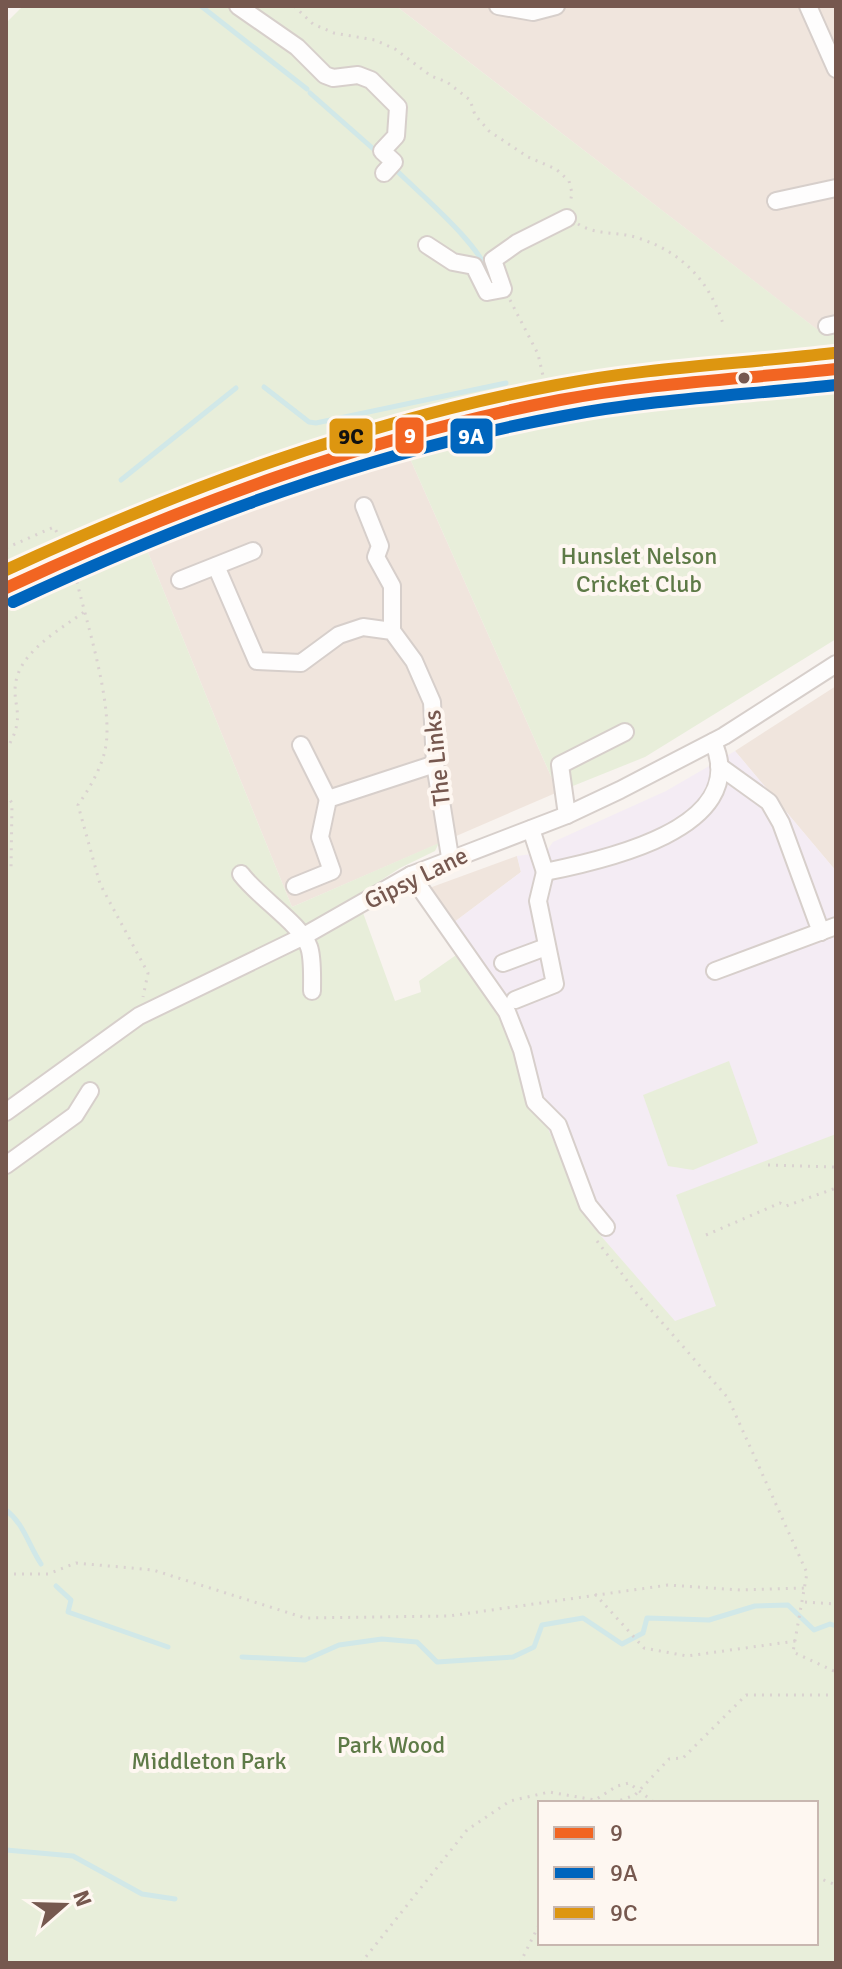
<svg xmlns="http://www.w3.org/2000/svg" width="842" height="1969" font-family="Signika,sans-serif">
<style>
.residential{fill:#f0e5dd}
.education{fill:#f4ecf4}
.green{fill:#e8eeda;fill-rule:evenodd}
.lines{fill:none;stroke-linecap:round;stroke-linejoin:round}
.stream{stroke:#d1e8e8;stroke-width:5}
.minor-casing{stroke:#d7cfcb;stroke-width:20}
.path{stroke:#dad2d0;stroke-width:3;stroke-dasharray:2 6;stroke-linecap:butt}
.minor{stroke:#fefdfd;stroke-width:16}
.bus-1-casing{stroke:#fef7f1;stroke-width:18}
.bus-2-casing{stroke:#fef7f1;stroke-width:18}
.bus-3-casing{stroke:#fef7f1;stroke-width:18}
.bus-1{stroke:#f26522;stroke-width:12}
.bus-2{stroke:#0065bd;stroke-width:12}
.bus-3{stroke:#dd9610;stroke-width:12}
.bus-dot{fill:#76584f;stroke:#fef7f1;stroke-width:3}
.labels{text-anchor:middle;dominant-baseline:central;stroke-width:8;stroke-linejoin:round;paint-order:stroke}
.park-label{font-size:24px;fill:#5e7a47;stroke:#fef7f1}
.street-label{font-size:24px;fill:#76584f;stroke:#fef7f1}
.line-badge{stroke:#fef7f1;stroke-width:3}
.badge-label{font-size:22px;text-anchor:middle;font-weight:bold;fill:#fff}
.pale-badge-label{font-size:22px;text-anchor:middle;font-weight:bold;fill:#111}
</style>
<rect width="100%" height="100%" fill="#f8f3ef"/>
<g class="residential">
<polygon points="396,6 836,6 836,328 819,331"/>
<polygon points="408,454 558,792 292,907 145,545 336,474"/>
<polygon points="836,686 836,871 735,751"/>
<polygon points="517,856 521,872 453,923 430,892 432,887"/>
</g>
<polygon class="education" points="735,751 836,871 836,1578 738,1395 588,1221 453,923 521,872 517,856 546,852 553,842 666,791"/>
<g class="green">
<path d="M 23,6 L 396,6 L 818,330 L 836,328 L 836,346 C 750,356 662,361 576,377 C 377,412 190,483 6,564 L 6,23 Z"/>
<path d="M 836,382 L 836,639 L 645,757 L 558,792 L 408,454 C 549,414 691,399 836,382 Z"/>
<path d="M 145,545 L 292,907 L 439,843 L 435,851 L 400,868 L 303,931 L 362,910 L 395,1001 L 421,992 L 419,981 L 469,946 L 588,1221 L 675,1321 L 716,1306 L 676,1195 L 836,1134 L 836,1963 L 6,1963 L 6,602 ZM 540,1803 L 816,1803 L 816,1943 L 540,1943 Z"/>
<polygon points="729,1061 758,1143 693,1170 668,1166 643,1095"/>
</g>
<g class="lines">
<g class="stream">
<polyline points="201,6 307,89"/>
<polyline points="310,93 378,153"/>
<path d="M 394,168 C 422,196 482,245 492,281"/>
<polyline points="264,387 309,422 316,423 506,383"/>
<polyline points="121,480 236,388"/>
<path d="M 6,1510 C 24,1524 28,1544 41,1564"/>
<polyline points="56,1586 71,1600 68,1612 168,1647"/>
<polyline points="242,1657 305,1660 339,1645 382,1639 417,1642 437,1662 513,1657 534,1647 542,1625 583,1618 622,1644 643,1633 647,1618 709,1620 755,1606 788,1605 814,1630 830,1624 836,1626"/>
<polyline points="6,1850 73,1856 142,1894 175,1899"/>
</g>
<defs>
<g id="minor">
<polyline points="238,6 297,47 325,75 333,78 358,75 371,80 398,107 396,136 382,151 394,162 384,173"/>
<polyline points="498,6 533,12 556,6"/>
<polyline points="808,6 836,69"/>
<polyline points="776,201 836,188"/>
<polyline points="427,245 453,262 474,266 487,292 503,289 493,260 517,243 567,218"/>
<polyline points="827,326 836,324"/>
<polyline points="364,506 380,546 376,557 392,586 392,631"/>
<polyline points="216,566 257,661 301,663 339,635 363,627 392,631 414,661 432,702 435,764 450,857"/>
<polyline points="180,580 253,551"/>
<path d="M 6,588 C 205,491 423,417 643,387 C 707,378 772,377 836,369"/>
<polyline points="301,745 328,799"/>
<polyline points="719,766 769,802 781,823 821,932"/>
<polyline points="567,815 560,765 625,732"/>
<path d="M 531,829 L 545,872 C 600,861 753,829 713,742"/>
<path d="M 241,874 C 258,897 302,925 309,947 C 313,958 312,978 312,991"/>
<polyline points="411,875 507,1012 522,1050 535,1102 558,1125 588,1205 606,1227"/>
<polyline points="295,886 332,871 320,837 328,799 435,764"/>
<polyline points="503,963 546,947"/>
<polyline points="715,971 836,926"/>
<polyline points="515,1000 555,984 538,901 545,872"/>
<polyline points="6,1112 139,1016 304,936 411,875 567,815 620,790 724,736 836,664"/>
<polyline points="6,1165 75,1115 90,1091"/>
</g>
</defs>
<use href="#minor" class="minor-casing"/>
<g class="path">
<polyline points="294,6 313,24 334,33 375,40 395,49 431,76 447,82 470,100 475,115 489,131 528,157 556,169 569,181 572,193 570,204"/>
<path d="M 578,224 C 597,236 618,231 638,238 C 683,252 711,283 724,327"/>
<polyline points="510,300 538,354 546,389"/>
<polyline points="6,548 54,527 64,545"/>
<path d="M 75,574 C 85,618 115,708 105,750 C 101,769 89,789 78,805 L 100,884 L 148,973 L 143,997"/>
<path d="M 6,750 C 29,713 9,705 17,677 C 25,649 62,628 84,612"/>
<polyline points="6,794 12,803 11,868"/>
<polyline points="768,1165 836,1167"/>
<polyline points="706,1235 780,1203 786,1206 836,1188"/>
<polyline points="597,1241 638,1295 728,1398 807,1573 793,1652 836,1672"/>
<polyline points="6,1574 48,1574 76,1563 153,1570 305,1618 449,1616 668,1585 740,1590 806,1588"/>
<polyline points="595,1594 644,1648 687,1656 796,1641"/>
<polyline points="805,1602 836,1604"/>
<polyline points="613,1803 635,1795 669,1759 683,1758 746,1695 836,1695"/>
<polyline points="816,1877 836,1885"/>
<polyline points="6,1961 13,1963"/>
<polyline points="361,1963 467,1830 510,1801 549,1792 595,1800 617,1786 629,1783 655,1803"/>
<polyline points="520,1963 540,1923"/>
</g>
<use href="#minor" class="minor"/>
<defs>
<path id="bus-1" d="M 6,588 C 184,505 367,437 560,400 C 651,383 744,379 836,369"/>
<path id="bus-2" d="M 13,602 C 189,520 372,451 564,416 C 654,399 745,395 836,385"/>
<path id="bus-3" d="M 6,570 C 183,488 365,421 557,385 C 649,367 741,364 834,353"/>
</defs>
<use href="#bus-1" class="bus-1-casing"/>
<use href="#bus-2" class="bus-2-casing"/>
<use href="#bus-3" class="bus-3-casing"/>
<use href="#bus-1" class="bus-1"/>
<use href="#bus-2" class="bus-2"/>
<use href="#bus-3" class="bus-3"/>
</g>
<circle class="bus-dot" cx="744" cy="378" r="7"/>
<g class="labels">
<g class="park-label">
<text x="639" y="556">Hunslet Nelson<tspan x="639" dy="28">Cricket Club</tspan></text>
<text x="391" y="1745">Park Wood</text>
<text x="209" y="1761">Middleton Park</text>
</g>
<g class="street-label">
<text transform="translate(437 758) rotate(-96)">The Links</text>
<text transform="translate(416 878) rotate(-26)">Gipsy Lane</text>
</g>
</g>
<g class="line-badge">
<rect x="394" y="416" width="31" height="39" rx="8" fill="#f26522"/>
<rect x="328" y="417" width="46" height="38" rx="8" fill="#dd9610"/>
<rect x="449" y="417" width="45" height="38" rx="8" fill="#0065bd"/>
</g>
<g class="badge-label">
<text x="410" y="443">9</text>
<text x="471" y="444">9A</text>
</g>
<g class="pale-badge-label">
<text x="351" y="444">9C</text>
</g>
<rect width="842" height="1969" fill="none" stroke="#76584f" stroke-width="16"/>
<rect x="538" y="1801" width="280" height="144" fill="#fef7f1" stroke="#c8b7b0" stroke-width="2"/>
<rect x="554" y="1827" width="40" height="12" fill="#f26522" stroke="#c8b7b0" stroke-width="2"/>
<text x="610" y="1841" font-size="24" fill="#76584f">9</text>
<rect x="554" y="1867" width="40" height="12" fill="#0065bd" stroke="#c8b7b0" stroke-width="2"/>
<text x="610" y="1881" font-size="24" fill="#76584f">9A</text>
<rect x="554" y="1907" width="40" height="12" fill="#dd9610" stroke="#c8b7b0" stroke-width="2"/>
<text x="610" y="1921" font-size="24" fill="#76584f">9C</text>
<g transform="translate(64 1905) rotate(70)" stroke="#fef7f1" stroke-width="6" paint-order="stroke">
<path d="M0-6L14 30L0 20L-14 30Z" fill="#76584f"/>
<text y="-12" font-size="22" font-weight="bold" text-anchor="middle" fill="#76584f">N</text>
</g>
</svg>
